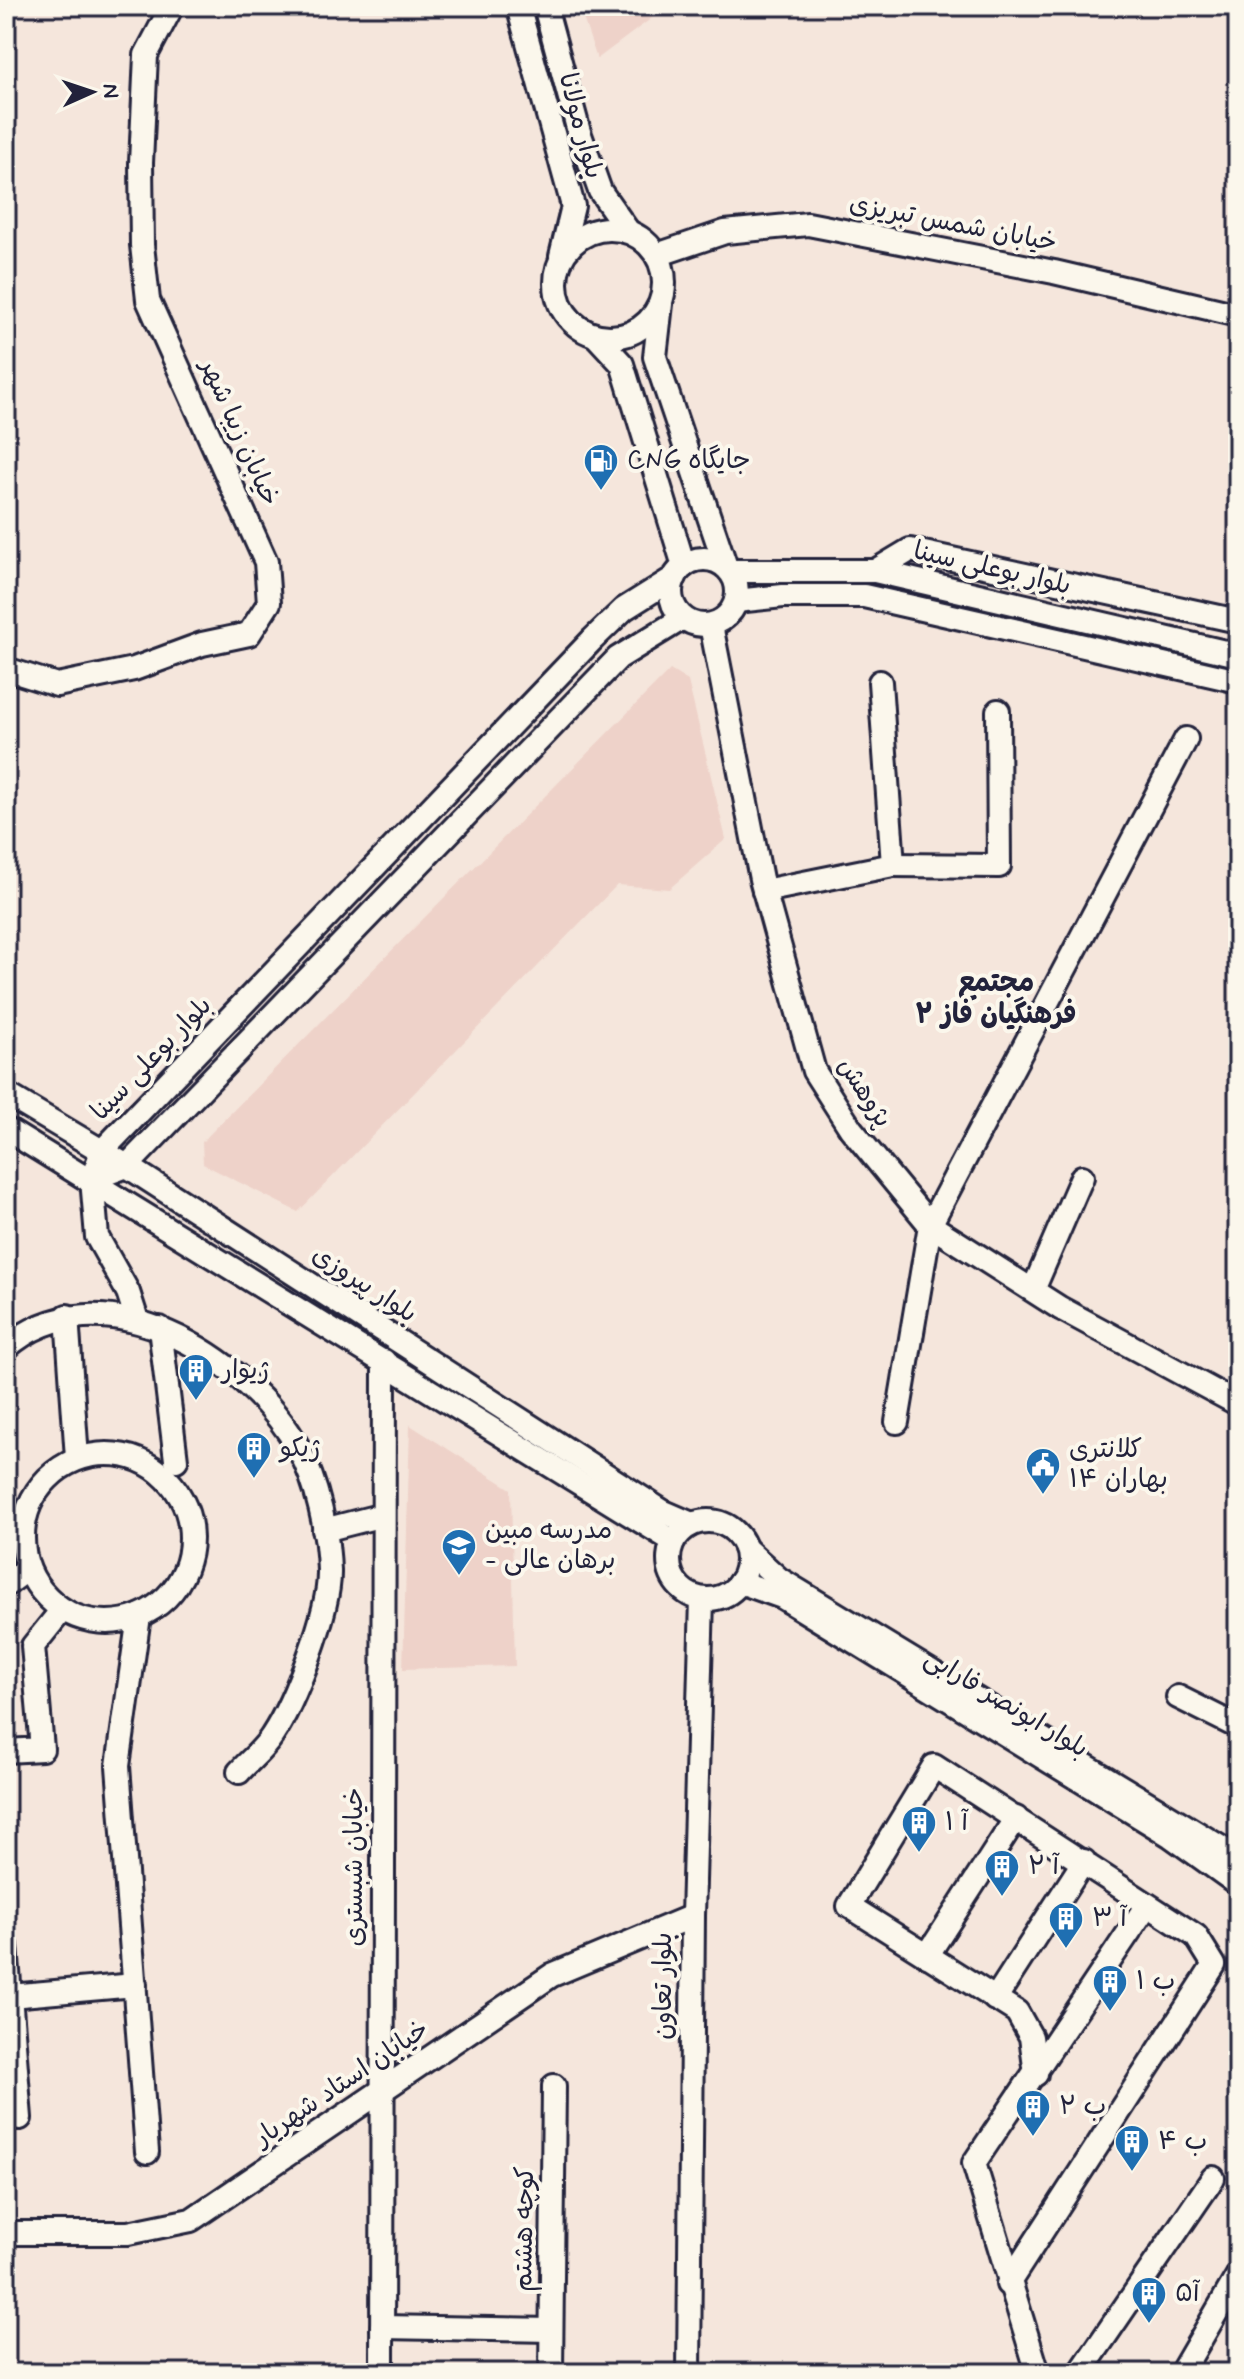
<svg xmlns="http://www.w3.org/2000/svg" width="1244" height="2379" font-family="Mynerve,'Playpen Sans Arabic',sans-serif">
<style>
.built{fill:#eed2c9}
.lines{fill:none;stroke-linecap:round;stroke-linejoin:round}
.minor-casing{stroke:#22223b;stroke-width:28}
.minor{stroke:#fbf7ec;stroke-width:22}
.labels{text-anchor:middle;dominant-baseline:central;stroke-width:8;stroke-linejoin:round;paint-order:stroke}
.street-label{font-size:26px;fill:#22223b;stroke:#fbf7ec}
.poi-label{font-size:26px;fill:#22223b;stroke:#fbf7ec;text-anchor:start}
.neighbourhood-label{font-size:28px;font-weight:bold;fill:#22223b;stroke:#fbf7ec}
</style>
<rect width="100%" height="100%" fill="#f5e6dc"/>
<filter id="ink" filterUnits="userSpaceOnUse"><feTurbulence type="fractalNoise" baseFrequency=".0125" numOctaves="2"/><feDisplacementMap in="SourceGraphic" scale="16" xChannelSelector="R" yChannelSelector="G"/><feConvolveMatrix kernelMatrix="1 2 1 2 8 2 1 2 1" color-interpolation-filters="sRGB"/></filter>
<g filter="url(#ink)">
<g class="built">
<polygon points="579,6 668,6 597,59"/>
<polygon points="670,670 688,681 726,839 669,889 617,885 298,1212 203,1164 202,1142"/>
<polygon points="410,1425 511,1489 515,1666 403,1669"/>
</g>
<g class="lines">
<defs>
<g id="minor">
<polyline points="518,6 573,206 561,256"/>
<polyline points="545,6 579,132 600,191 628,231"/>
<circle cx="610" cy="283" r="54"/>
<polyline points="657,255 725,232 808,224 1054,272 1238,315"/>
<polyline points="661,304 655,357 726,567"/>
<polyline points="596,336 622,364 684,566"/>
<circle cx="704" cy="592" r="33"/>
<polyline points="730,571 875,571 1238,655"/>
<polyline points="875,571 910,550 1238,621"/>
<polyline points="736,601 783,596 864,596 1238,681"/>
<polyline points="711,625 761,879 814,1071 851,1129 930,1225 1060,1308 1238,1404"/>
<polyline points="6,669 57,685 134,669 202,644 249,634 269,603 266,562 148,300 142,245 141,163 146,55 172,6"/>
<polyline points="893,865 999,866 998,711"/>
<polyline points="764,891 893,865 880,682"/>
<polyline points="6,1094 127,1166 662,1511 692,1524"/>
<polyline points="6,1129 673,1541"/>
<polyline points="92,1179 127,1166 618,658 683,618"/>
<polyline points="1033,1290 1082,1177"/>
<polyline points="67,1316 77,1458"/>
<polyline points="137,1320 128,1292 97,1237 92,1179 102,1151 593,639 624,609 675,577"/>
<polyline points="160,1328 176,1460"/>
<path d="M 6,1348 C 99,1266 248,1356 299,1449 C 317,1483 328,1532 329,1571 C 330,1611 294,1703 272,1736 C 264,1749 250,1760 239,1772"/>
<polyline points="897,1422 930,1225 1186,739"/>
<circle cx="107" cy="1538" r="84"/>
<circle cx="708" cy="1560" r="39"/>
<polyline points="324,1530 383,1515"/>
<polyline points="745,1548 779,1579 1238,1858"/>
<polyline points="740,1582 782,1597 1171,1836 1238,1884"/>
<polyline points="6,1585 28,1569"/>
<polyline points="139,1616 118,1766 147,2152"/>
<polyline points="1178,1697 1238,1727"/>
<polyline points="6,1751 42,1749 33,1646 62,1610"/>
<polyline points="6,1946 20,2118"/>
<polyline points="927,1956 1016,1818"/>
<polyline points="10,1996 135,1985"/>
<polyline points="995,1999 1084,1861"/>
<polyline points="6,2233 128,2233 191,2220 552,1975 693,1916"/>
<polyline points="1008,2284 1214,1965 1196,1936 934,1766 849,1906 1017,2012 1031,2037 1036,2074"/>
<polyline points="382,2327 551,2330"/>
<polyline points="382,2373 384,1361"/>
<polyline points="551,2373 554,2086"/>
<polyline points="689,2373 693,1916 702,1599"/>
<polyline points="1038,2373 974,2163 1147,1905"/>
<polyline points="1080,2373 1213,2178"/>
<polyline points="1181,2373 1238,2275"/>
</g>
</defs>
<use href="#minor" class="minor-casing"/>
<use href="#minor" class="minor"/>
</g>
</g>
<defs>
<symbol id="fuel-pin" viewBox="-11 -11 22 30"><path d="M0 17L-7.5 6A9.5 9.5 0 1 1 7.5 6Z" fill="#1f6fb2" stroke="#fbf7ec"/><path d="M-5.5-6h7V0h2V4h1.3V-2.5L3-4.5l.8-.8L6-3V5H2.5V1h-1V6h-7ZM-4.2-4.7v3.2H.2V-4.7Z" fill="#fff"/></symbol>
<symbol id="building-pin" viewBox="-11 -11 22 30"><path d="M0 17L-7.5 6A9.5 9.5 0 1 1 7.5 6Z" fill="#1f6fb2" stroke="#fbf7ec"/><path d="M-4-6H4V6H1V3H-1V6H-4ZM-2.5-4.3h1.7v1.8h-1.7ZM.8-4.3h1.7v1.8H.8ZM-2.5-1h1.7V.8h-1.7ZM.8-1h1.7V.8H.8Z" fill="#fff"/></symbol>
<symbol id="civic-pin" viewBox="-11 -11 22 30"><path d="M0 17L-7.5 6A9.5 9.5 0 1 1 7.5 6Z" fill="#1f6fb2" stroke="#fbf7ec"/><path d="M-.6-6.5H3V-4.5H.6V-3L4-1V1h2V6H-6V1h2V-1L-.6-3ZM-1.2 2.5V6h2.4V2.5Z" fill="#fff"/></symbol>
<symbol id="school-pin" viewBox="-11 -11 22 30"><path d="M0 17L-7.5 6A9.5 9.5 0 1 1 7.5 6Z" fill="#1f6fb2" stroke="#fbf7ec"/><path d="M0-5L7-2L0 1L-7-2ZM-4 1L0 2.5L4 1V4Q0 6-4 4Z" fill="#fff"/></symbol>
</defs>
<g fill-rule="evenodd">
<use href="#fuel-pin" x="581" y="441" width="40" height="54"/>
<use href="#building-pin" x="176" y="1351" width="40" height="54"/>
<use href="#building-pin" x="234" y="1429" width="40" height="54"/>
<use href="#civic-pin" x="1023" y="1445" width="40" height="54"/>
<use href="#school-pin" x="439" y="1526" width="40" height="54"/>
<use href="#building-pin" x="899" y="1803" width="40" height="54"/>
<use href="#building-pin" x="982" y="1847" width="40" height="54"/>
<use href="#building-pin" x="1046" y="1899" width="40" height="54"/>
<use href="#building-pin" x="1090" y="1962" width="40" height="54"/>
<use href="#building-pin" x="1013" y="2087" width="40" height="54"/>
<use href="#building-pin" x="1112" y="2122" width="40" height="54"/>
<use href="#building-pin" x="1129" y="2274" width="40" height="54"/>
</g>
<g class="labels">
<g class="street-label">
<text transform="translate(580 126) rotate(75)">بلوار مولانا</text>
<text transform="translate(953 224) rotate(11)">خیابان شمس تبریزی</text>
<text transform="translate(239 433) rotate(66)">خیابان زیبا شهر</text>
<text transform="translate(992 569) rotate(13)">بلوار بوعلی سینا</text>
<text transform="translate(152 1059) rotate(-46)">بلوار بوعلی سینا</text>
<text transform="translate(864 1093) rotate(57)">پژوهش</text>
<text transform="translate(364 1285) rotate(33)">بلوار پیروزی</text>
<text transform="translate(1006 1704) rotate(31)">بلوار ابونصر فارابی</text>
<text transform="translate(355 1867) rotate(-90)">خیابان شبستری</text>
<text transform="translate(664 1986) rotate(-90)">بلوار تعاون</text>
<text transform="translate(342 2084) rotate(-34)">خیابان استاد شهریار</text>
<text transform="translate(525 2229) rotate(-89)">کوچه هشتم</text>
</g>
<g class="poi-label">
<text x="627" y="461">CNG جایگاه</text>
<text x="222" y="1371">ژیوار</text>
<text x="280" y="1449">ژیکو</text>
<text x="1069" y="1450">کلانتری<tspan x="1069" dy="30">۱۴ بهاران</tspan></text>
<text x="485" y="1531">مدرسه مبین<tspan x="485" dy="30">- برهان عالی</tspan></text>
<text x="945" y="1823">آ ۱</text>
<text x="1028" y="1867">آ ۲</text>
<text x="1092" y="1919">آ ۳</text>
<text x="1136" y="1982">ب ۱</text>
<text x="1059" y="2107">ب ۲</text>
<text x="1158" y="2142">ب ۴</text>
<text x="1175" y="2294">آ۵</text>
</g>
<g class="neighbourhood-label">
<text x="996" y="983">مجتمع<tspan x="996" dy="32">فرهنگیان فاز ۲</tspan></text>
</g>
</g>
<rect width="1244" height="2379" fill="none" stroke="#fbf7ec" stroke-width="32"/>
<rect x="16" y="16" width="1212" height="2347" fill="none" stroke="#22223b" stroke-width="3" filter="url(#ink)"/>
<g transform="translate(92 92) rotate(87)" stroke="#fbf7ec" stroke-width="6" paint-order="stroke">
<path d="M0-6L14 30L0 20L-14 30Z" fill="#22223b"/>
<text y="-12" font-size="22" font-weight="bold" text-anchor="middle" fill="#22223b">N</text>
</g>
</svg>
